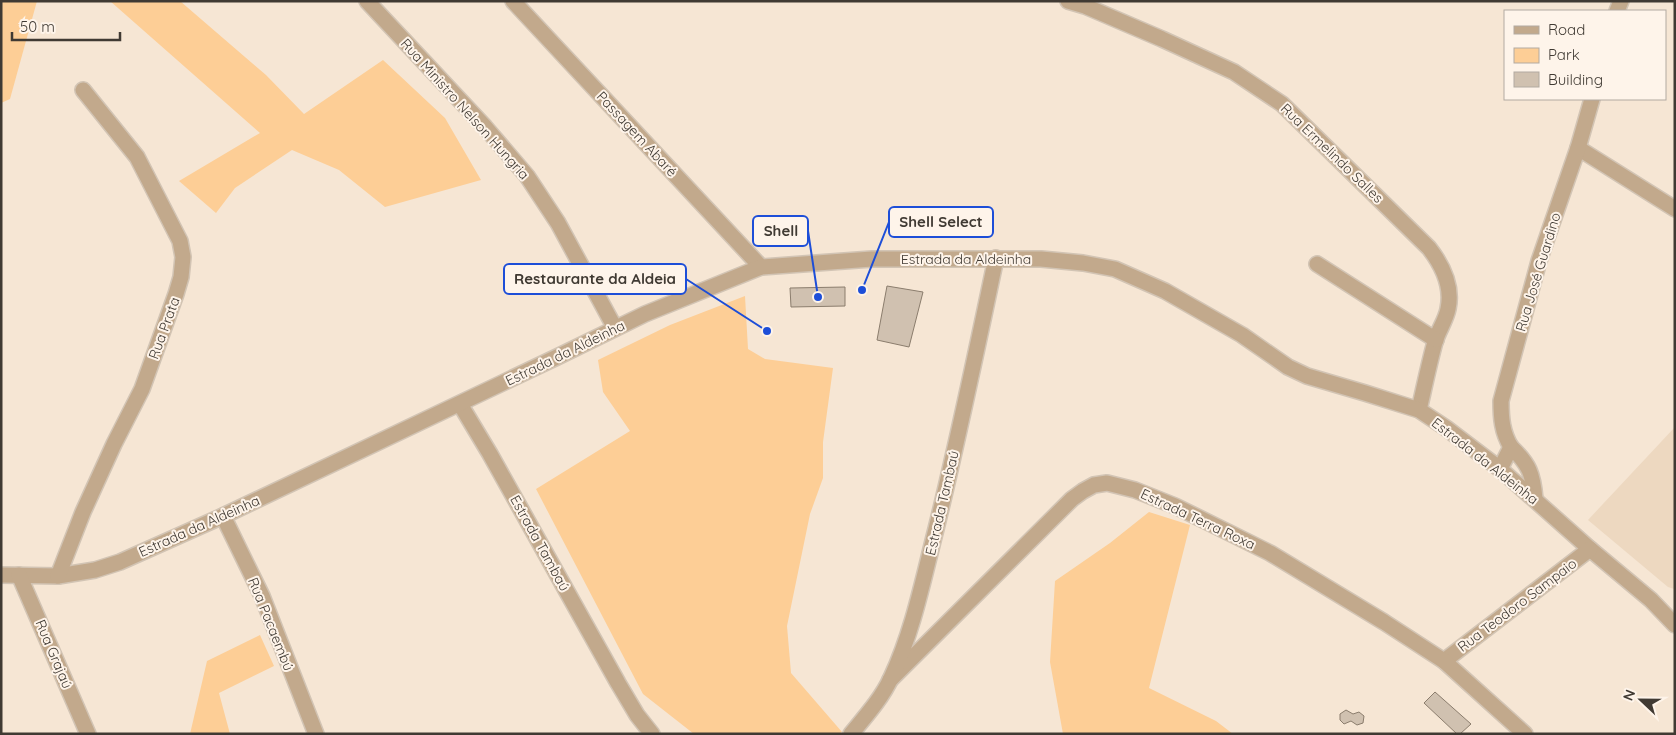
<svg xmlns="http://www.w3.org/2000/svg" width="1676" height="735" font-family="Quicksand,sans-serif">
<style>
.built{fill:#edd8c0}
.green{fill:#fdce96}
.building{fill:#d0c1b0;stroke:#8b7d6d}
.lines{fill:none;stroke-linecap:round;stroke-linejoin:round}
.minor-casing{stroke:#d2c4b4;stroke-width:18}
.minor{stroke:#c2a98c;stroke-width:15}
.labels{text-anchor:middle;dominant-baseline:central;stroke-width:4;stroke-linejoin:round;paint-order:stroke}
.street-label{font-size:14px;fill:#403a33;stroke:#fef4ea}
.leader{fill:none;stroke:#1d4ed8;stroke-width:2}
.callout-dot{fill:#1d4ed8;stroke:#fef4ea;stroke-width:2}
.callout{fill:#fef4ea;stroke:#1d4ed8;stroke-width:2}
.callout-label{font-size:15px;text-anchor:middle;font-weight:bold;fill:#403a33}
</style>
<rect width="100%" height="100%" fill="#f6e6d4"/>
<polygon class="built" points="1675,427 1675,588 1674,589 1668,587 1588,520"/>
<g class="green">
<polygon points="1,1 37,1 10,99 1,103"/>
<polygon points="110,1 180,1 266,75 304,114 383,60 445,118 481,180 385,207 339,170 292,150 235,188 216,213 179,181 260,133"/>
<polygon points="745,296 748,349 765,359 833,368 823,442 823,478 810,514 787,626 791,673 842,732 838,734 694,734 643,694 536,489 630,431 603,392 598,360 670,325"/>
<polygon points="1149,512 1190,525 1149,688 1216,721 1233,734 1063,734 1050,662 1055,581 1110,543"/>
<polygon points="260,635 274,666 219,693 230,734 190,734 207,661"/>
</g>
<g class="building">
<polygon points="887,286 923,292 909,347 877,340"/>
<polygon points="845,287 845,306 791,307 790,288"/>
<polygon points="1435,692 1471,724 1460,734 1457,734 1424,703"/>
<polygon points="1346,710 1353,714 1359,712 1364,716 1363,723 1357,725 1351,721 1344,724 1340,720 1340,714"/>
</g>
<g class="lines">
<defs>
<g id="minor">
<polyline points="367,1 485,127 527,176 558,223 615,328"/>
<polyline points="513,1 761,267"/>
<path d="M 1068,1 L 1085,6 L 1162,39 L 1234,72 L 1282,104 L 1429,248 C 1443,266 1453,286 1448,309 C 1446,320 1438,331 1435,342 C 1429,364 1424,388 1419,410"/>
<polyline points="1617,11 1621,1"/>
<polyline points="1578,148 1675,209"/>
<polyline points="1317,264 1436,340"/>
<polyline points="460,404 490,454 618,683 637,715 652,734"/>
<path d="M 1511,447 C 1502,432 1501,418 1501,401 L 1539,261 L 1578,148 L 1592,99"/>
<path d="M 1500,469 L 1511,447 C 1529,464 1533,474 1535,499"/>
<polyline points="223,516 262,596 316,734"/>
<polyline points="1,575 58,576 95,570 120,562 223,516 557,357 645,314 761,267 872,259 1041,259 1083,263 1115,269 1165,291 1242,335 1288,367 1307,376 1365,393 1419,410 1446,428 1500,469 1590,549 1651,600 1675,625"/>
<polyline points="19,575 88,734"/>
<polyline points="58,576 83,512 114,444 142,389 176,294 181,277 183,257 180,241 137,157 83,90"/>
<polyline points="1444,661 1590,549"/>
<polyline points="890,680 1072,499 1083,491 1094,485 1107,483 1135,490 1175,506 1270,553 1384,622 1444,661 1525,734"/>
<path d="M 851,734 C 865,717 882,698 891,678 C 913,631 923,580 936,529 C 958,440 977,349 996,258"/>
</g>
</defs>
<use href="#minor" class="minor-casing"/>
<use href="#minor" class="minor"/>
</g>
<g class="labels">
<g class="street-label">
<text transform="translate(465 109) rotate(48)">Rua Ministro Nelson Hungria</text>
<text transform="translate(637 134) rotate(47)">Passagem Abaré</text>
<text transform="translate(1332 153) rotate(44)">Rua Ermelindo Salles</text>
<text x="966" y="259">Estrada da Aldeinha</text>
<text transform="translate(1538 272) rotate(-73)">Rua José Guardino</text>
<text transform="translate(164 328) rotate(-70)">Rua Prata</text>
<text transform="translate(565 353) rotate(-26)">Estrada da Aldeinha</text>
<text transform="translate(1485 461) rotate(38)">Estrada da Aldeinha</text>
<text transform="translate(942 503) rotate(-77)">Estrada Tambaú</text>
<text transform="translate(1198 519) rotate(25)">Estrada Terra Roxa</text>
<text transform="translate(199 526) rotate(-24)">Estrada da Aldeinha</text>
<text transform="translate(540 543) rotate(61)">Estrada Tambaú</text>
<text transform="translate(1517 605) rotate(-37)">Rua Teodoro Sampaio</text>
<text transform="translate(271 624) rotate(68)">Rua Pacaembú</text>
<text transform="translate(54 654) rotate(67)">Rua Grajaú</text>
</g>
</g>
<path class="leader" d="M862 290L889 222M818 297L808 231M767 331L686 279"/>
<g class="callout-dot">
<circle cx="862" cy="290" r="5"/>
<circle cx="818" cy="297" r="5"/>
<circle cx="767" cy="331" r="5"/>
</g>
<g class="callout">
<rect x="889" y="207" width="104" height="30" rx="5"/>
<rect x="753" y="216" width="55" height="30" rx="5"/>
<rect x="504" y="264" width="182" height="30" rx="5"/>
</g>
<g class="callout-label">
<text x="941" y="227">Shell Select</text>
<text x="781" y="236">Shell</text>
<text x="595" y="284">Restaurante da Aldeia</text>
</g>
<rect width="1676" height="735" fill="none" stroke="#403a33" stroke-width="5"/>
<rect x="1504" y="10" width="162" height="90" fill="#fef4ea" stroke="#b2aaa1"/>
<rect x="1514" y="26" width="25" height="8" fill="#c2a98c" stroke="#b2aaa1"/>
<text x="1548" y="35" font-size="15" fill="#403a33">Road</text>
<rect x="1514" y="48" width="25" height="15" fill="#fdce96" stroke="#b2aaa1"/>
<text x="1548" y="60" font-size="15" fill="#403a33">Park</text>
<rect x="1514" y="72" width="25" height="15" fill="#d0c1b0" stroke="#b2aaa1"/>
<text x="1548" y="85" font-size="15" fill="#403a33">Building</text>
<g transform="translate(1641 700) rotate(292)" stroke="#fef4ea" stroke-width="4" paint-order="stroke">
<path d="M0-4L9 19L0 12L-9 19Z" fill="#403a33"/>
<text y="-8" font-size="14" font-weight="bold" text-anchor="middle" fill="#403a33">N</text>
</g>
<path d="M12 32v8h108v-8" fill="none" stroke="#403a33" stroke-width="2.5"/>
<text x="20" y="32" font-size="15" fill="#403a33" stroke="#fef4ea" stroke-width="4" paint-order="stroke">50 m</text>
</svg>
